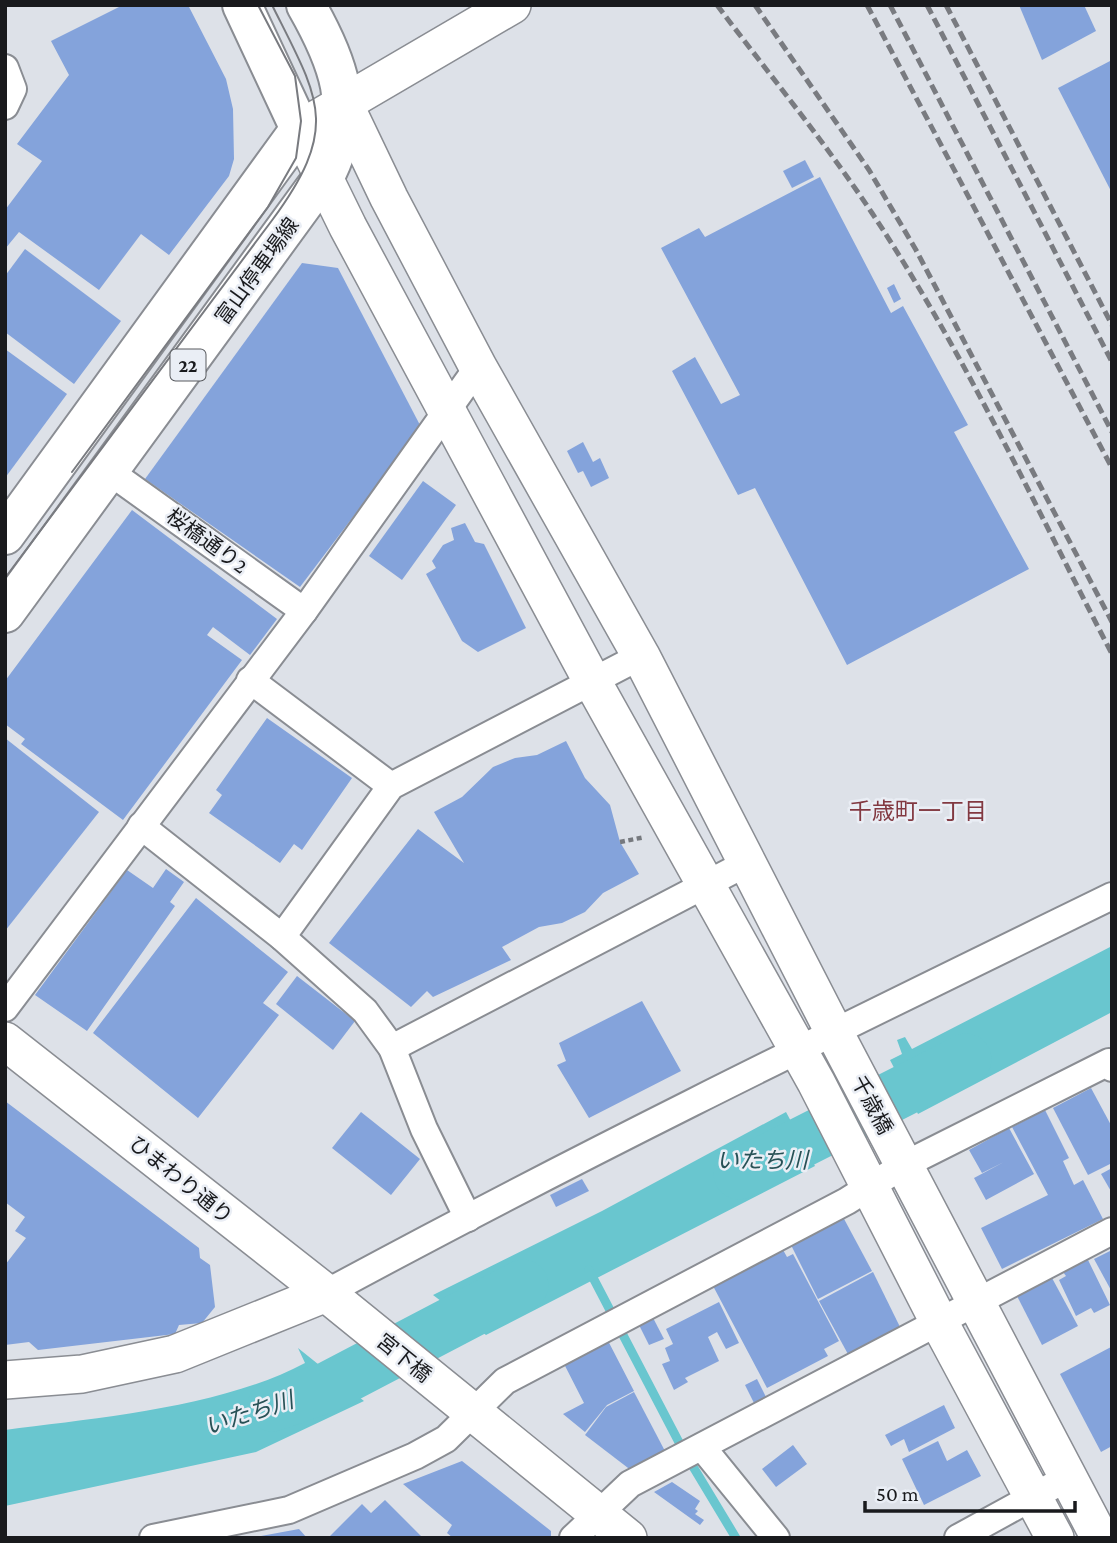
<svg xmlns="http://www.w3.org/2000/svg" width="1117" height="1543" font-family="'Crimson Pro','Noto Sans JP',serif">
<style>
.water{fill:#69c6cf}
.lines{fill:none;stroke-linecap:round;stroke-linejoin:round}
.stream{stroke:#69c6cf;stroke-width:9}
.river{stroke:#69c6cf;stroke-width:51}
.building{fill:#84a3db}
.street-casing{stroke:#8a8d93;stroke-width:30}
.secondary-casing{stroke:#8a8d93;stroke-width:40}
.primary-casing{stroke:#8a8d93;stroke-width:42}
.path{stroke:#76797e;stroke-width:4.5;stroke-dasharray:5 3.5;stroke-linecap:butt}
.street{stroke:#fff;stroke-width:26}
.secondary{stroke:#fff;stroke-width:37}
.primary{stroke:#fff;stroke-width:38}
.tram{stroke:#797b80;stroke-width:2}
.rail{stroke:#797b80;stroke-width:5;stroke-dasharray:10 5;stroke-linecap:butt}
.labels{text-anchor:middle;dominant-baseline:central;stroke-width:5;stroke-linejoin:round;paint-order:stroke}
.shield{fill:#eaeef5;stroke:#585a5e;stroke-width:2}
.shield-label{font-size:19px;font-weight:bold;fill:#191a1d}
.street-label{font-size:21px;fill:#191a1d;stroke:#eaeef5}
.neighbourhood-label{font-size:23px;fill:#823941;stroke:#eaeef5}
.water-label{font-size:23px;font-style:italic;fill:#275156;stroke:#eaeef5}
</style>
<rect width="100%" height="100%" fill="#dde1e8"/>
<g class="water">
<polygon points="1112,946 1112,1012 918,1114 890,1060 902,1054 897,1040 905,1037 912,1049"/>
<polygon points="786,1112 815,1166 486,1335 433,1295 602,1211"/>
<path d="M 298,1348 L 364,1401 L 256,1452 L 5,1506 L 5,1430 C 98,1418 223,1407 305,1363 Z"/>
</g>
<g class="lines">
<polyline class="stream" points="589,1270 683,1450 736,1538"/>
<g class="river">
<polyline points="739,1174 966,1059"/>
<polyline points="273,1406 328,1387 523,1285"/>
</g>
</g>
<g class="building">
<polygon points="123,5 188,5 226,79 233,109 234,159 229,176 169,255 141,234 99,290 19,232 5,249 5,210 42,161 17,144 69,75 51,41"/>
<polygon points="1019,5 1084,5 1096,31 1042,60"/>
<polygon points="1112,60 1112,193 1058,88"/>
<polygon points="805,160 814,177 792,188 783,171"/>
<polygon points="820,177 891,313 903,306 968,425 954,432 1029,569 847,665 755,488 738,495 672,371 695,357 721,404 740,395 661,248 699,228 705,237"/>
<polygon points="25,249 121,321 74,384 5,332 5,276"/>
<polygon points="302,263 338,268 421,427 300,587 145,479"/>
<polygon points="894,284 901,299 894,303 887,288"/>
<polygon points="5,349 67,394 5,478"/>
<polygon points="583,442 593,462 600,458 609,478 591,487 583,471 578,473 567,451"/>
<polygon points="423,481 456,505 402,580 369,556"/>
<polygon points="132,510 277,619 250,655 213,627 207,635 242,660 123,820 21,744 25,739 5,724 5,681"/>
<polygon points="465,523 475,542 484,544 526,628 478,652 462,641 426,574 436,568 432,561 443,545 454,540 451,528"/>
<polygon points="267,718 352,778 302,850 294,844 280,863 209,813 222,795 216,790"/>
<polygon points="5,738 99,812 5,931"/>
<polygon points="566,741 585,778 610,805 620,842 639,874 603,893 585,912 562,923 539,927 502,947 511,960 433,997 427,991 411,1007 329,943 418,829 464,863 434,812 462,797 493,767 515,758 537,755"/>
<polygon points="166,869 184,882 170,902 175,906 87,1031 35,995 127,870 153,888"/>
<polygon points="196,898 288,972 263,1003 279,1015 198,1118 93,1033"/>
<polygon points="297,976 355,1021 333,1050 276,1004"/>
<polygon points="642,1001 681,1071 589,1118 557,1065 566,1061 559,1043"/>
<polygon points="1091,1088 1112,1127 1112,1163 1088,1175 1053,1108"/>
<polygon points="5,1101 199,1248 200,1258 210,1265 215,1307 202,1323 179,1325 175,1334 38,1350 29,1342 5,1345 5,1265 26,1238 15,1231 25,1217 5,1202"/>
<polygon points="1045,1110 1069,1158 1063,1161 1074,1185 1083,1180 1103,1219 1002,1269 981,1228 1048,1195 1012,1127"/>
<polygon points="361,1112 420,1159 391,1195 332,1148"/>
<polygon points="1009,1128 1034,1174 986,1200 974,1178 1004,1162 982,1173 969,1150"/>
<polygon points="1112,1168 1112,1193 1101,1174"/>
<polygon points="582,1179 589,1191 556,1207 550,1195"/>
<polygon points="843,1217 872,1271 818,1299 790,1243"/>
<polygon points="782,1248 787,1257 793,1254 839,1341 824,1349 828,1356 767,1388 712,1284"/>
<polygon points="1112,1250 1112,1292 1094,1259"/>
<polygon points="1088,1260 1110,1305 1094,1313 1091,1308 1076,1316 1059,1280 1066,1276 1063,1272"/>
<polygon points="873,1272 901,1329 849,1356 819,1301"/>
<polygon points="1052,1278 1078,1326 1042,1345 1017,1296"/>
<polygon points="719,1302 739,1343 726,1349 717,1332 708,1337 719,1361 685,1378 688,1382 674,1390 662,1364 670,1361 665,1348 673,1344 666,1329"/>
<polygon points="650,1312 664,1339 649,1345 636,1319"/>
<polygon points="605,1335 634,1391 607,1405 585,1432 563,1414 584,1403 561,1358"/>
<polygon points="1111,1347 1112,1446 1101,1452 1060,1374"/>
<polygon points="757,1379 767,1399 755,1405 745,1385"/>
<polygon points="634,1392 666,1453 632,1471 585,1435 606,1407"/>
<polygon points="944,1405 955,1428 909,1452 904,1439 891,1446 885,1435"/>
<polygon points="938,1441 947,1461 967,1450 981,1476 924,1505 902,1459"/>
<polygon points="793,1445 807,1464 776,1487 762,1469"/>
<polygon points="462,1461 551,1531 551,1538 453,1538 447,1533 452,1525 403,1484"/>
<polygon points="672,1482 700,1501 695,1509 698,1511 695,1514 704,1520 700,1525 654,1492"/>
<polygon points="385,1500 423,1538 328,1538 362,1504 371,1513"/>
<polygon points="299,1529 307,1538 262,1538 261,1536"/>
</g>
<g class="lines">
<defs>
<g id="street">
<polyline points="5,68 13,89 5,106"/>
<polyline points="110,472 304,611"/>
<polyline points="250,680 391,786"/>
<polyline points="141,826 282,937 365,1011 392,1048 424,1129 468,1218"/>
<polyline points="282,937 391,786 641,656"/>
<polyline points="5,1008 304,611 478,367"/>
<polyline points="392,1048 747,863"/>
<path d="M 326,1293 C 584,1153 848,1025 1112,896"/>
<polyline points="702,1447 776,1538"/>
<polyline points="153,1538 289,1510 415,1456 446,1439 505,1381 847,1201 904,1165 1109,1062 1112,1068"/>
<polyline points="573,1538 630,1484 1112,1231"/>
<polyline points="958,1538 1069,1477"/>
</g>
<g id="secondary">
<polyline points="512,5 300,129 348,227 592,681 816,1082 939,1322 1055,1538"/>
<polyline points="344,104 389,198 478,367 641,656 834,1032 1100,1538"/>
<polyline points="5,1041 326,1293 628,1538"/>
<polyline points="5,1380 82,1374 175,1354 326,1293"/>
</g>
<g id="primary">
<polyline points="5,535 300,129 242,5"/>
<path d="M 5,613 L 328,170 C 357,109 338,61 306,5"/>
</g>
</defs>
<use href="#street" class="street-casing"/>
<use href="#secondary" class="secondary-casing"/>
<use href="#primary" class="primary-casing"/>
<polyline class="path" points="620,842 645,837"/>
<use href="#street" class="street"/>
<use href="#secondary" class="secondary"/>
<use href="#primary" class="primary"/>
<g class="tram">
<polyline points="72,472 268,207 296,158 301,121 295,76 258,5"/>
<path d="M 5,578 L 273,219 C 341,126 319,99 272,5"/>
</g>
<g class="rail">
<path d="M 717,5 C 769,74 824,141 872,213 C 964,352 1035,506 1112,654"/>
<polyline points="755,5 869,170 916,250 1112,622"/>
<polyline points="867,5 1112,468"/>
<polyline points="890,5 1112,432"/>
<polyline points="927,5 1112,362"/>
<polyline points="946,5 1112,325"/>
</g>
</g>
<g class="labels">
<rect class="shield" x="170.5" y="349.5" width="35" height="31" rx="5"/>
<g class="shield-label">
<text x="188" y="365">22</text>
</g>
<g class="street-label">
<text transform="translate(257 271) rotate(-54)">富山停車場線</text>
<text transform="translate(207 541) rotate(36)">桜橋通り2</text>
<text transform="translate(872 1105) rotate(62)">千歳橋</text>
<text transform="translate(181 1180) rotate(39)">ひまわり通り</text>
<text transform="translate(404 1358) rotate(39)">宮下橋</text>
</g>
<g class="neighbourhood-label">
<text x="918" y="811">千歳町一丁目</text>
</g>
<g class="water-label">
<text x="762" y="1160">いたち川</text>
<text transform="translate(249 1413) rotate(-18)">いたち川</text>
</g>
</g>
<rect width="1117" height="1543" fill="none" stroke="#191a1d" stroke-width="14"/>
<path d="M865 1501v10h210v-10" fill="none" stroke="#191a1d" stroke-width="3.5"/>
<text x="876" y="1501" font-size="21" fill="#191a1d" stroke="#eaeef5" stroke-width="5" paint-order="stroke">50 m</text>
</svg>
